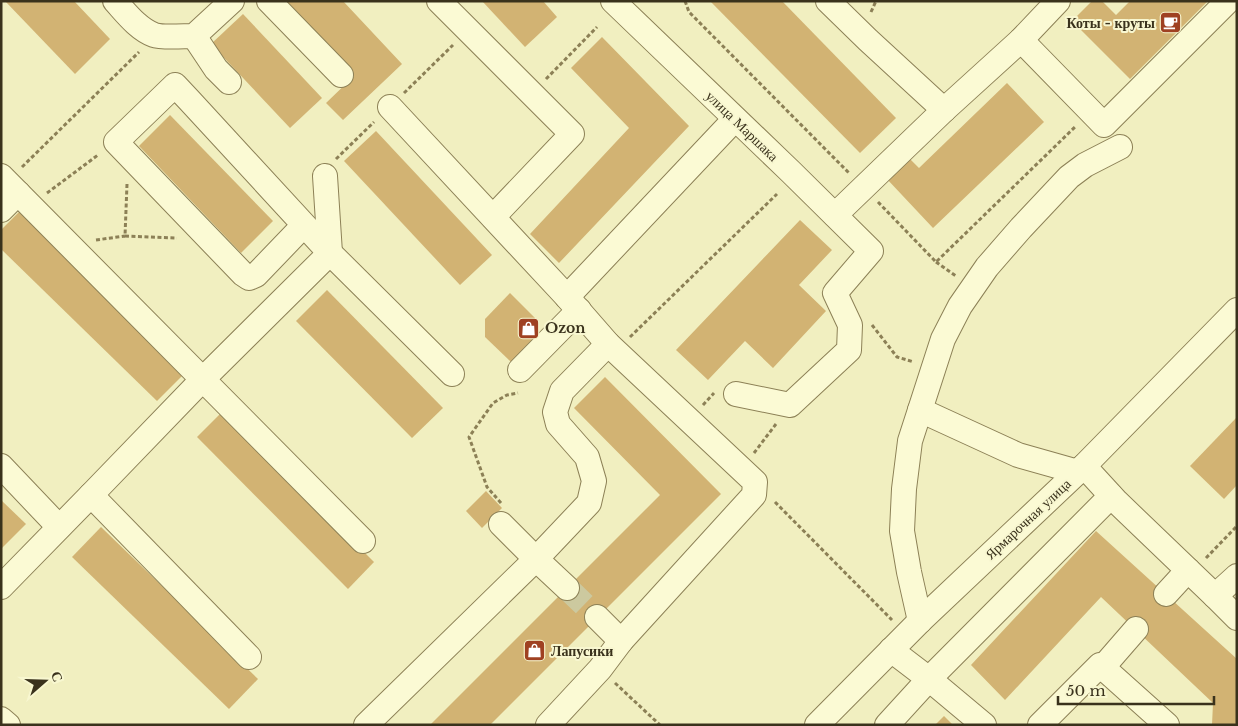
<svg xmlns="http://www.w3.org/2000/svg" width="1238" height="726" font-family="'Libre Baskerville',serif">
<style>
.building{fill:#d2b373}
.lines{fill:none;stroke-linecap:round;stroke-linejoin:round}
.minor-tunnel{stroke:#ccc99f;stroke-width:24;stroke-dasharray:24 12;stroke-linecap:butt}
.minor-casing{stroke:#8c8056;stroke-width:26}
.path{stroke:#8c8056;stroke-width:3;stroke-dasharray:4 2.5;stroke-linecap:butt}
.minor{stroke:#fbfad4;stroke-width:24}
.labels{text-anchor:middle;dominant-baseline:central;stroke-width:4;stroke-linejoin:round;paint-order:stroke}
.poi-label{font-size:14px;font-weight:bold;fill:#3a321c;stroke:#f8f7d0;text-anchor:start}
.street-label{font-size:14px;fill:#3a321c;stroke:#f8f7d0}
</style>
<rect width="100%" height="100%" fill="#f1efc0"/>
<g class="building">
<polygon points="5,1 74,1 110,39 75,74"/>
<polygon points="283,1 343,1 402,64 343,120 326,103 354,76"/>
<polygon points="482,1 543,1 557,17 525,47"/>
<polygon points="710,1 782,1 896,118 860,153"/>
<polygon points="1092,1 1102,1 1116,15 1130,1 1208,1 1130,79 1072,21"/>
<polygon points="243,14 322,98 290,128 211,44"/>
<polygon points="602,37 689,126 559,263 530,234 629,128 571,68"/>
<polygon points="1007,83 1044,122 933,228 886,178 908,157 919,168"/>
<polygon points="170,115 273,221 241,253 139,146"/>
<polygon points="376,131 492,255 460,285 344,161"/>
<polygon points="19,212 184,374 157,401 1,249 1,230"/>
<polygon points="800,220 832,250 799,285 826,311 773,368 745,341 708,380 676,350"/>
<polygon points="327,290 443,408 412,438 296,321"/>
<polygon points="510,293 537,320 537,335 511,362 485,337 485,319"/>
<polygon points="605,377 721,494 490,725 430,725 660,495 574,408"/>
<polygon points="223,411 374,562 348,589 197,437"/>
<polygon points="1237,417 1237,485 1224,499 1190,466"/>
<polygon points="486,491 502,508 482,528 466,511"/>
<polygon points="1,500 26,524 1,549"/>
<polygon points="101,527 258,679 229,709 72,557"/>
<polygon points="1096,531 1237,659 1237,725 1212,725 1213,703 1101,597 1005,700 971,665"/>
<polygon points="944,716 953,725 935,725"/>
</g>
<g class="lines">
<polyline class="minor-tunnel" points="567,588 597,617"/>
<defs>
<g id="minor">
<path d="M 115,1 C 126,13 138,29 154,35 C 162,38 184,36 194,36 L 232,1"/>
<polyline points="269,1 341,75"/>
<polyline points="439,1 572,134 493,217"/>
<polyline points="613,1 791,172 871,251 835,293 850,325 849,350 790,405 736,394"/>
<polyline points="828,1 868,40 944,110 835,215"/>
<polyline points="194,36 216,69 229,82"/>
<polyline points="1021,40 1104,125 1228,1"/>
<polyline points="390,107 567,297 608,344 755,482 754,495 621,641 600,669 548,725"/>
<polyline points="944,110 1021,40 1058,1"/>
<polyline points="1,176 363,541"/>
<polyline points="1,210 18,193"/>
<polyline points="304,225 256,275 249,278 243,274 116,142 175,85 190,101 330,253 452,374"/>
<polyline points="567,297 735,119"/>
<polyline points="520,370 579,310"/>
<polyline points="920,410 1018,455 1078,472"/>
<polyline points="1,466 59,527"/>
<polyline points="1084,466 1117,502 1215,596 1237,576"/>
<polyline points="91,495 249,657"/>
<polyline points="501,524 536,559 567,588"/>
<polyline points="1,587 91,495 202,380 330,253 325,176"/>
<polyline points="1166,594 1188,570"/>
<polyline points="1215,596 1237,618"/>
<polyline points="597,617 621,641"/>
<polyline points="920,621 909,572 902,531 904,489 910,441 943,339 960,306 987,267 1021,228 1069,177 1085,165 1120,147"/>
<polyline points="891,650 929,679 984,725"/>
<polyline points="1103,667 1136,629"/>
<polyline points="1,719 8,725"/>
<polyline points="366,725 536,559 589,503 594,481 587,457 558,424 555,412 562,391 608,344"/>
<polyline points="817,725 920,621 1084,466 1237,310"/>
<polyline points="887,725 929,679 1111,496"/>
<polyline points="1040,725 1100,665 1167,725"/>
</g>
</defs>
<use href="#minor" class="minor-casing"/>
<g class="path">
<polyline points="685,1 689,12 849,173"/>
<polyline points="871,12 876,1"/>
<polyline points="546,79 597,27"/>
<polyline points="404,93 453,45"/>
<polyline points="336,159 374,122"/>
<polyline points="22,167 139,52"/>
<polyline points="127,184 125,236 177,238"/>
<polyline points="47,193 98,155"/>
<polyline points="878,202 936,262 1076,126"/>
<polyline points="96,240 125,236"/>
<polyline points="936,262 956,276"/>
<polyline points="872,325 897,357 914,362"/>
<polyline points="630,337 777,194"/>
<polyline points="703,405 714,393"/>
<polyline points="754,453 776,424"/>
<polyline points="775,502 892,620"/>
<polyline points="501,503 487,487 469,437 493,403 507,395 518,393"/>
<polyline points="1206,558 1237,526"/>
<polyline points="615,683 660,725"/>
</g>
<use href="#minor" class="minor"/>
</g>
<defs>
<symbol id="cafe-square" viewBox="-11 -11 22 22"><rect x="-9" y="-9" width="18" height="18" rx="4" fill="#9f4122" stroke="#f8f7d0"/><path d="M-5.5-4.5H6V0H3Q3 3.5 0 3.5H-2.5Q-5.5 3.5-5.5 0ZM3-3.2v2h1.7v-2ZM-6 4.5H4V6H-6Z" fill="#fff"/></symbol>
<symbol id="shop-square" viewBox="-11 -11 22 22"><rect x="-9" y="-9" width="18" height="18" rx="4" fill="#9f4122" stroke="#f8f7d0"/><path d="M-5-2.5h2.3a2.7 3.5 0 0 1 5.4 0H5L5.5 6h-11ZM-1.5-2.5h3a1.5 2.3 0 0 0-3 0Z" fill="#fff"/></symbol>
</defs>
<g fill-rule="evenodd">
<use href="#cafe-square" x="1158" y="10" width="25" height="25"/>
<use href="#shop-square" x="516" y="316" width="25" height="25"/>
<use href="#shop-square" x="522" y="638" width="25" height="25"/>
</g>
<g class="labels">
<g class="poi-label">
<text x="1155" y="23" text-anchor="end">Коты - круты</text>
<text x="545" y="328">Ozon</text>
<text x="551" y="651">Лапусики</text>
</g>
<g class="street-label">
<text transform="translate(742 126) rotate(44)">улица Маршака</text>
<text transform="translate(1028 519) rotate(-43)">Ярмарочная улица</text>
</g>
</g>
<rect width="1238" height="726" fill="none" stroke="#3a321c" stroke-width="5"/>
<g transform="translate(45 681) rotate(70)" stroke="#f8f7d0" stroke-width="4" paint-order="stroke">
<path d="M0-4L9 19L0 12L-9 19Z" fill="#3a321c"/>
<text y="-8" font-size="14" font-weight="bold" text-anchor="middle" fill="#3a321c">С</text>
</g>
<path d="M1058 696v8h156v-8" fill="none" stroke="#3a321c" stroke-width="2.5"/>
<text x="1066" y="696" font-size="15" fill="#3a321c" stroke="#f8f7d0" stroke-width="4" paint-order="stroke">50 m</text>
</svg>
